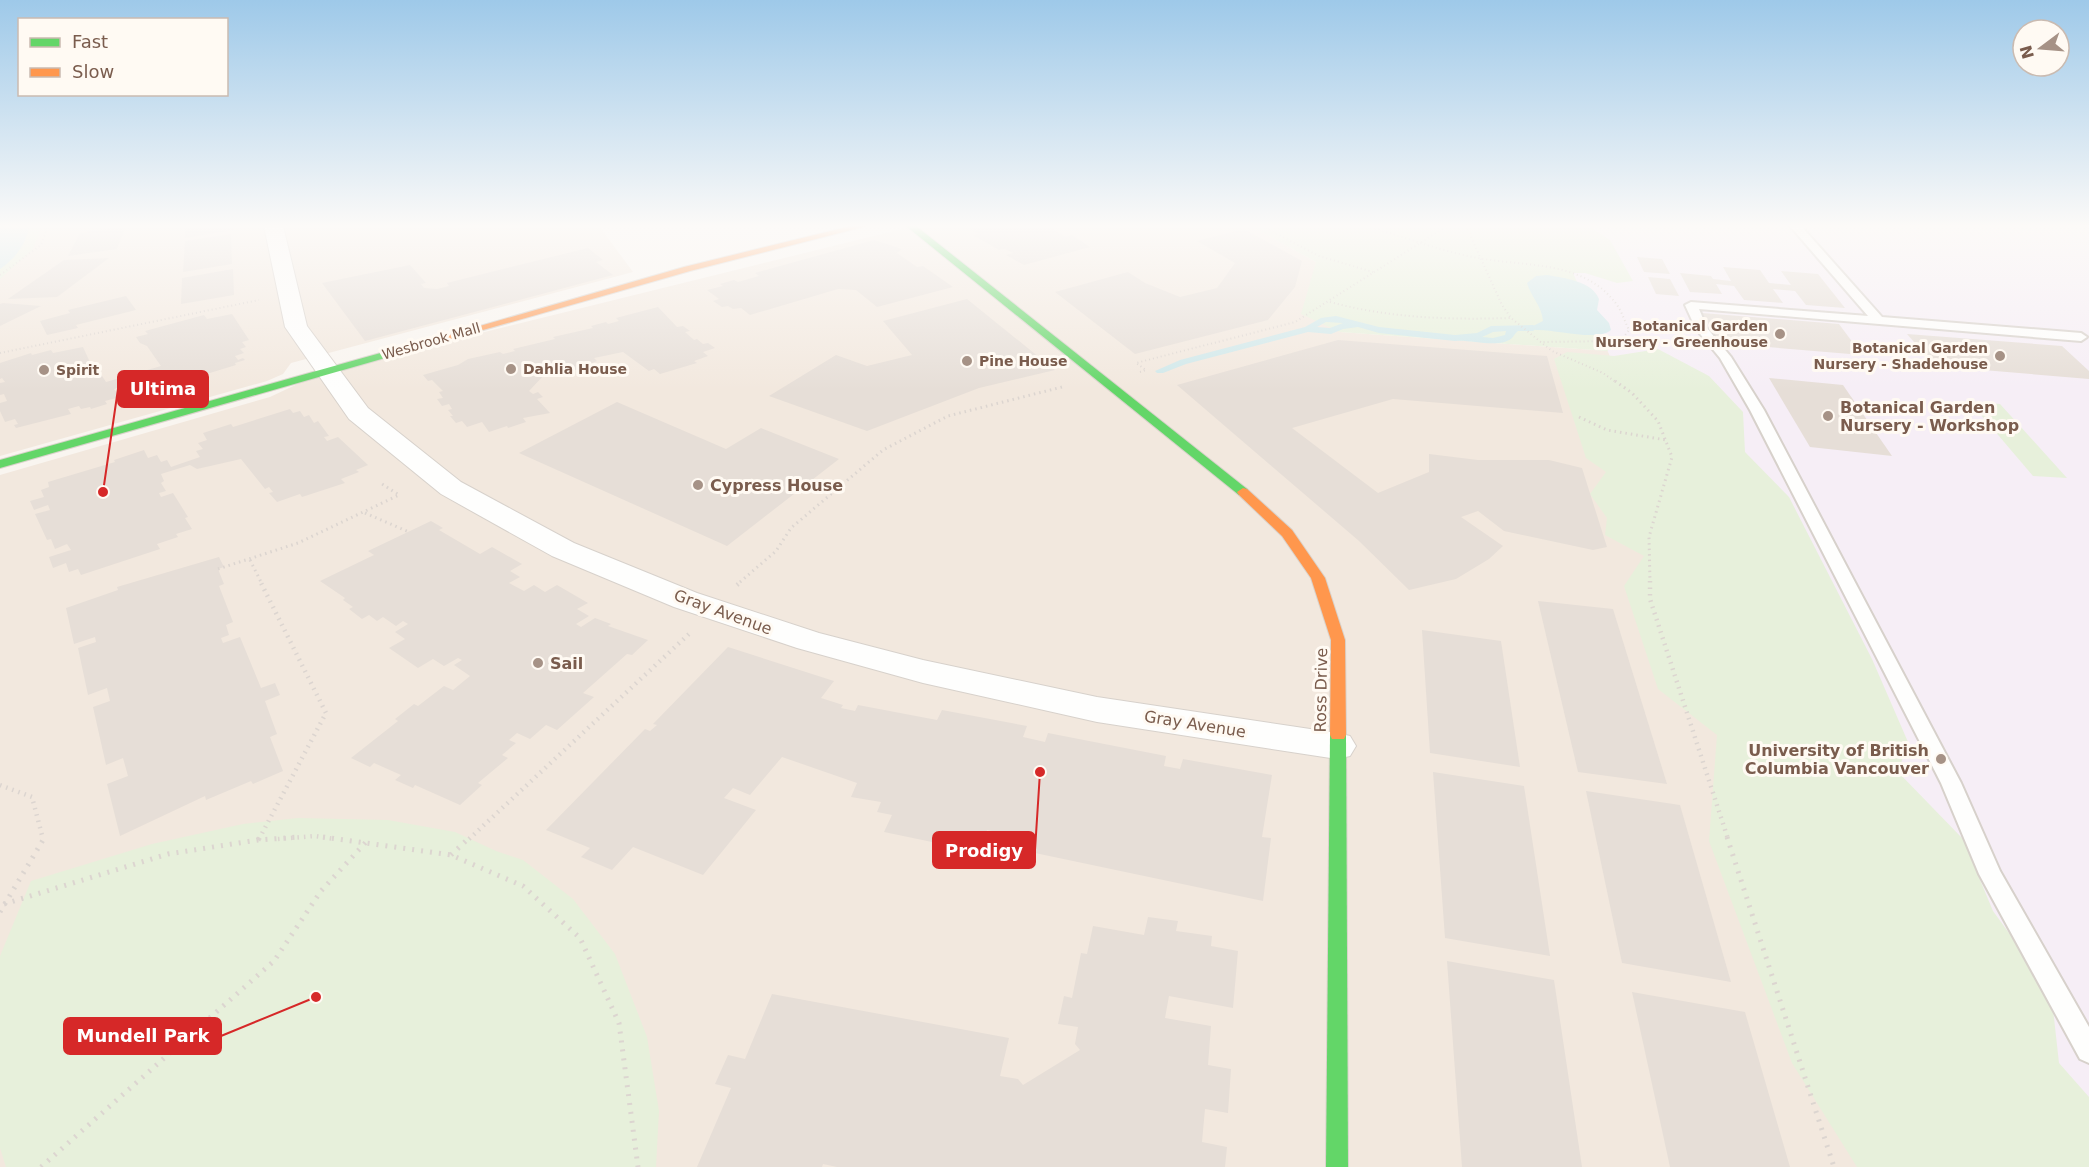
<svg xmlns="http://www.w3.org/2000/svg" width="2089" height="1167" font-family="'DejaVu Sans',sans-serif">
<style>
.residential{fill:#f2e8de}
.education{fill:#f6eef6}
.green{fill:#e7f0db}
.water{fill:#d0e8ea}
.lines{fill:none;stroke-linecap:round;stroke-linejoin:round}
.stream{fill:#d0e8ea;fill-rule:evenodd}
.building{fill:#e6ded7}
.lane-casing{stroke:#d7d1cb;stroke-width:4}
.street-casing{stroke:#d7d1cb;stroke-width:2}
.fast-casing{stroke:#d9d2cb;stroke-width:2}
.slow-casing{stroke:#d9d2cb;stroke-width:2}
.path-far3{stroke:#dcd5d0;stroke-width:2;stroke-dasharray:1 3;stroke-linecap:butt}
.path-far2{stroke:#dcd5d0;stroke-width:3;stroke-dasharray:1.5 4;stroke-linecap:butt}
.path-far1{stroke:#dcd5d0;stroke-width:4.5;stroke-dasharray:1.5 5;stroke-linecap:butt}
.path{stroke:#dcd5d0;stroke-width:5;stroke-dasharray:2 7;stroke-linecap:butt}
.lane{fill:#fefefd;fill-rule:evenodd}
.street{fill:#fefefd;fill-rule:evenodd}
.fast{fill:#63d668;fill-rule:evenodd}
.slow{fill:#ff974d;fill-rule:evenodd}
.poi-dot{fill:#a69286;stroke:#fffaf3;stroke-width:2}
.labels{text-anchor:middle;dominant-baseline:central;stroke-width:6;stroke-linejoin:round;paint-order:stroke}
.far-poi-label{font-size:14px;font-weight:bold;fill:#7a5c4d;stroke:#fffaf3;text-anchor:start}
.far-street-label{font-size:14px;fill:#7a5c4d;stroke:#fffaf3}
.poi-label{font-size:16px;font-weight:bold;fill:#7a5c4d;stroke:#fffaf3;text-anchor:start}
.street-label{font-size:16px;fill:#7a5c4d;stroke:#fffaf3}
.leader{fill:none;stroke:#d62828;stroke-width:2}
.callout-dot{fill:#d62828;stroke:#fffaf3;stroke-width:2}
.callout{fill:#d62828;stroke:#d62828;stroke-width:2}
.callout-label{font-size:18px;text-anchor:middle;font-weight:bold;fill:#fff}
</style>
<rect width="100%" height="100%" fill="#f9f5f0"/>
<g class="residential">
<polygon points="0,226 599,226 633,272 291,363 283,374 267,381 0,456"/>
<polygon points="914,226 1251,226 1316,262 1340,332 1608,351 1977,1167 0,1167 0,475 270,397 323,372"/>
</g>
<polygon class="education" points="1551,226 2089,226 2089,1167 1977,1167"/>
<g class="green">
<polygon points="0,226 40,226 41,229 33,249 0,279"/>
<polygon points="1251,226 1589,226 1610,240 1633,281 1617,283 1585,273 1573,273 1608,351 1340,332 1301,314 1316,262"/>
<polygon points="1658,349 1709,376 1743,412 1745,452 1789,497 1872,659 1908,742 1898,772 1963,839 1993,911 2051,991 2059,1063 2089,1097 2089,1167 1857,1167 1792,1063 1709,841 1717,735 1658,689 1624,586 1644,556 1605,535 1607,518 1590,494 1606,472 1586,458 1554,359 1567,352 1614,356"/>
<polygon points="1970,402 2000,404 2067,478 2033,476"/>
<polygon points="298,818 388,820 455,832 496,851 523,860 573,899 615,954 647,1037 659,1111 656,1167 6,1167 0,1148 0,956 31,881 152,844 243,824"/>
</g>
<g class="water">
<path d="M 0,226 L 30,226 C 25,245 16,258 0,269 Z"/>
<path d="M 1547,275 C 1564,278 1592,281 1599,299 L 1597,310 L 1609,323 L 1611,330 C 1597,342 1555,329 1536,330 L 1531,327 L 1543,321 C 1542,306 1531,297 1527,283 L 1536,276 Z"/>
</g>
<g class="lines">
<path class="stream" d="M 1336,316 L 1379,327 L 1455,335 L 1477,333 L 1491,326 L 1533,325 L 1537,328 L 1533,331 L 1518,331 C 1515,333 1514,336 1512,338 C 1499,349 1470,339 1455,341 L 1379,333 L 1358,327 L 1343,329 L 1331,334 L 1308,332 L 1186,364 L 1163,373 L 1157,373 L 1155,371 L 1180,360 L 1305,327 L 1321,318 ZM 1326,322 L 1343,323 L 1330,328 L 1317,327 ZM 1506,331 L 1505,335 L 1493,338 L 1482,337 L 1493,332 Z"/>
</g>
<g class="building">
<polygon points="126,226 117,249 68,256 80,233"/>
<polygon points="185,226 233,226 233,230 185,238"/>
<polygon points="965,226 1056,226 1051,228 1066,237 1072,235 1090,247 1024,265 1006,255 1013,253 1005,249 999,250 973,235 978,234"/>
<polygon points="1244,229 1302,261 1295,287 1268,320 1135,354 1055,292 1128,272 1145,283 1180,297 1217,288 1235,263 1197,241"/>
<polygon points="231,234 232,264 183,272 185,241"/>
<polygon points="874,240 902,249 897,253 917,267 923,266 953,287 877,307 856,290 838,289 750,315 741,308 733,309 728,306 722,307 713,301 719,299 707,290 723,286 720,284 734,280 738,282 759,276 755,273"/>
<polygon points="588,248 603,260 596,262 613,275 365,341 322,283 410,265 426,283 421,284 424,288 437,289 449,286 447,283"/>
<polygon points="1637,257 1662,259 1670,274 1644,272"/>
<polygon points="109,258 57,297 8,299 64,260"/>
<polygon points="1723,267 1760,270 1769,283 1791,285 1781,271 1818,274 1845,308 1806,305 1795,291 1773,289 1783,303 1744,300 1734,286 1716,284 1722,294 1690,292 1680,273 1711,276 1713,279 1731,281"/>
<polygon points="233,269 234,295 181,304 182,278"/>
<polygon points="1648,277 1670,279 1679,296 1656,294"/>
<polygon points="126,296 136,310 76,325 78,328 47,335 40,321 70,313 68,310"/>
<polygon points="967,299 1055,370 979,388 867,431 769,396 836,355 867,366 912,355 883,321"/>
<polygon points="3,303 41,306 0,326 0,304"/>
<polygon points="658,307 677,327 683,326 690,331 685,332 694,340 697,339 703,344 708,343 715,348 703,352 708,356 694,361 697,363 660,374 654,369 649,371 623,352 594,358 597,361 571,372 570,370 545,374 529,391 533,394 538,392 543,397 537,399 550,413 523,418 526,422 508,428 507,426 489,432 482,422 467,427 462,421 456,423 450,416 453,416 448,410 452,409 449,404 442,406 437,399 443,398 439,392 443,391 432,380 428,381 423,375 458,365 468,359 500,352 503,354 515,351 513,349 555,339 553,337 593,328 591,326 606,322 608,324 619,321 616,318"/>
<polygon points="1702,313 1839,324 1862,355 1719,343"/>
<polygon points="232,314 249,340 242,342 246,347 240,349 244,353 235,356 238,360 243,358 245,360 235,363 236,365 200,376 197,372 188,375 189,377 180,380 181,383 168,386 167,384 154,388 148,379 114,389 120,397 105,401 107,404 91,409 90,407 81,409 79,406 68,409 71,414 16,428 14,425 18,424 15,419 5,422 0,411 0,403 7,401 4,394 0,395 0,383 5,382 2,378 0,379 0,363 31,353 32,355 51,350 53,353 83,347 93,369 84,371 87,377 100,373 106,382 161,366 147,346 140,343 136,337 148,334 145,331 204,315 207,319"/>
<polygon points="1907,334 2062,346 2089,371 2089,379 1935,366"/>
<polygon points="1338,340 1547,356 1563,413 1393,399 1292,428 1378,493 1429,472 1429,454 1478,460 1549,460 1582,468 1607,547 1593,550 1504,531 1478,511 1461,517 1503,546 1489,559 1456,579 1409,590 1359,541 1177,385"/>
<polygon points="1769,378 1843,385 1892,456 1810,447"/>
<polygon points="617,402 726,449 761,428 839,459 727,546 519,453"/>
<polygon points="290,409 293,413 300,411 304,417 309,415 314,423 318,421 329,436 324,437 327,441 338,437 368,465 356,470 359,472 341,479 345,483 302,497 300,494 277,502 269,493 273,492 269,487 265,489 241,459 197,469 190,465 161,474 164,481 161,483 166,491 159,493 161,497 173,493 188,517 185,518 192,529 176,534 178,537 157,544 160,549 81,575 78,569 69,572 66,563 53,568 49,557 71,550 67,544 55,549 51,539 47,540 35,514 50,510 48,505 34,510 30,501 44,497 41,490 49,487 48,482 115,462 114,460 144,450 148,458 157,455 161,462 167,460 171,467 200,457 196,451 203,449 198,443 207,440 203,433 231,424 233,427"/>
<polygon points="431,521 443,528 439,530 480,554 492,547 522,564 510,571 520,577 509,583 524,591 534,585 545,592 557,585 588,603 577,609 589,616 576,624 581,627 595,618 611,624 608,626 648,640 632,655 627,654 583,693 594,697 557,730 546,725 530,739 517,733 509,740 516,743 502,755 508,758 478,783 482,785 460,805 415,785 413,788 395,780 401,775 374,763 370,767 351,758 398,721 395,719 414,704 418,706 444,686 453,690 470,676 454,665 462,660 458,658 444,666 433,659 418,668 389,648 405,639 395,632 408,624 403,621 396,626 383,617 377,621 369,615 362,619 349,609 353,607 343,600 345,598 320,581 374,555 368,551"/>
<polygon points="219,557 224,567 218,569 224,584 219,586 233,622 226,625 229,635 221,638 223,643 240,637 261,688 275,683 280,695 265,701 277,734 270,737 283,771 253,784 251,781 206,800 205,796 120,836 107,784 128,776 123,758 106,765 93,707 110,701 107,688 88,695 78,648 96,642 95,637 74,644 66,608 118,590 117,587"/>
<polygon points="1538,601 1613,609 1667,784 1578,772"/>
<polygon points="1422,630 1501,641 1520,767 1430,753"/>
<polygon points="728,647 834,681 821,698 843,705 841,708 855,711 858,705 937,720 942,710 1027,726 1023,737 1045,742 1048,733 1166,756 1164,766 1180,769 1183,759 1272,775 1262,837 1271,838 1263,901 1007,847 1012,835 987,830 982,842 935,832 932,842 884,832 892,815 877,812 881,802 851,797 857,783 782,757 750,795 733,788 724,798 756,810 703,875 633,847 612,870 581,857 590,848 546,830 645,729 650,731 657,725 653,724"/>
<polygon points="1433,772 1524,786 1550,956 1445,938"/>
<polygon points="1586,791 1680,805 1731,982 1622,963"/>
<polygon points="1148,917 1178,921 1176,931 1212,936 1211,946 1238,951 1233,1008 1169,996 1165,1018 1211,1026 1208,1065 1231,1069 1228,1113 1205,1109 1202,1142 1227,1147 1225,1167 837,1167 823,1164 822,1167 697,1167 731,1088 715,1084 728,1055 745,1059 772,994 1009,1038 1000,1076 1018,1079 1023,1085 1080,1050 1075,1044 1078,1027 1058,1024 1064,996 1072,998 1081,953 1087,954 1093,926 1144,935"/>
<polygon points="1447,961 1554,980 1582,1167 1462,1167"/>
<polygon points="1632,992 1745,1012 1790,1167 1670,1167"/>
</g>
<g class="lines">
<defs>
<polygon id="lane" points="1790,226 1801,226 1882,317 2081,333 2087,337 2081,341 1699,309 1707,328 1731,357 1764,410 1961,783 2000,871 2089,1027 2089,1063 2080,1059 1979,874 1941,783 1750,410 1720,358 1696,329 1685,305 1691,302 1868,316"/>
<polygon id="street" points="264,226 283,226 307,326 368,408 461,482 574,543 697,593 819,633 923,660 1097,697 1337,733 1350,736 1356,746 1350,756 1337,759 1097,722 923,683 797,648 674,607 552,556 441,494 349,419 285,327"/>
<g id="fast">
<polygon points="906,226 916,226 1247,489 1249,492 1247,495 1239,495"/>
<polygon points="409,345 414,348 413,350 0,468 0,460"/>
<polygon points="1338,729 1344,731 1346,735 1348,1167 1326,1167 1330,735 1332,731"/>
</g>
<g id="slow">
<polygon points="851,226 867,226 690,271 413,350 409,351 404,348 684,267"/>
<polygon points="1243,488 1247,489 1292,530 1325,578 1345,640 1346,735 1344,739 1332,739 1330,735 1331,640 1311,578 1282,536 1239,495 1237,492"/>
</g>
</defs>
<use href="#lane" class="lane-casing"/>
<use href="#street" class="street-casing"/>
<use href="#fast" class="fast-casing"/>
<use href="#slow" class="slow-casing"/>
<g class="path-far3">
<polyline points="1262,226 1319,256 1373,272"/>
<path d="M 1367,226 C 1404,237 1440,251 1478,258 C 1526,267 1585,260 1617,305 C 1622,312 1625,322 1629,330 L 1622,339 L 1614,341 L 1540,342"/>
<polyline points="1466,226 1502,305 1511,318 1552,351 1603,373 1617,383"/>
<polyline points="0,275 41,245 48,226"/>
<path d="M 1330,302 C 1389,318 1449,320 1510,318"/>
<polyline points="0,353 259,300"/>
<polyline points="1140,372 1146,370 1136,363 1295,322 1447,226"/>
</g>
<g class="path-far2">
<polyline points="1615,381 1632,393 1658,421 1672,457 1649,537 1650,582"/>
<polyline points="1579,417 1607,430 1666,440"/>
<polyline points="365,513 409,532"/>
<polyline points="250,560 261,582"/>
<polyline points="218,569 298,543 399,495 379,482"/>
<polyline points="740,582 776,551 791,528 883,450 948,416 1062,387"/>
</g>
<g class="path-far1">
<polyline points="1650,581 1650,599 1728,839"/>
<polyline points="737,585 742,581"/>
<polyline points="0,785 32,797 43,839"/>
<polyline points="259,839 326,713 260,581"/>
<polyline points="278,839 315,836 334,839"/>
<polyline points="469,839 690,633"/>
</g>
<g class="path">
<polyline points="323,837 451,855 523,886 580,938 619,1023 638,1167"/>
<polyline points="1727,837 1834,1167"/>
<polyline points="258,840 260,837"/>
<polyline points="451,855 470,837"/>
<polyline points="4,904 168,854 258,840 299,837"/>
<polyline points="0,912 43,840 42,837"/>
<polyline points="41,1167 274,961 321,891 366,842"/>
</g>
<use href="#lane" class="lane"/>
<use href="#street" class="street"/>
<use href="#fast" class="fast"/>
<use href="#slow" class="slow"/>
</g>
<linearGradient id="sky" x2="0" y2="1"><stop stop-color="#9ec9e9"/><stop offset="0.58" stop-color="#fcfaf8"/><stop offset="1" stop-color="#fcfaf8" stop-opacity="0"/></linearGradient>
<rect width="2089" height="390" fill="url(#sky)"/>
<g class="poi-dot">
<circle cx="1780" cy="334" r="6"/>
<circle cx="2000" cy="356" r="6"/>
<circle cx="967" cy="361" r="6"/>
<circle cx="511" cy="369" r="6"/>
<circle cx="44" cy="370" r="6"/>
<circle cx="1828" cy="416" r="6"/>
<circle cx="698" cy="485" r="6"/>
<circle cx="538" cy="663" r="6"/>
<circle cx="1941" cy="759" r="6"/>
</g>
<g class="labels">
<g class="far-poi-label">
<text x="1768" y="326" text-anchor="end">Botanical Garden<tspan x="1768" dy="16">Nursery - Greenhouse</tspan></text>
<text x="1988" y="348" text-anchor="end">Botanical Garden<tspan x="1988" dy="16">Nursery - Shadehouse</tspan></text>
<text x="979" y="361">Pine House</text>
<text x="523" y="369">Dahlia House</text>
<text x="56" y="370">Spirit</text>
</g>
<g class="far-street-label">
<text transform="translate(431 341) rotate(-16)">Wesbrook Mall</text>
</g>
<g class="poi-label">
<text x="1840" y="407">Botanical Garden<tspan x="1840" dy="18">Nursery - Workshop</tspan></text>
<text x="710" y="485">Cypress House</text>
<text x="550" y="663">Sail</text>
<text x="1929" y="750" text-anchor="end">University of British<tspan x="1929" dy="18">Columbia Vancouver</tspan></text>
</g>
<g class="street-label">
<text transform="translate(723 612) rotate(20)">Gray Avenue</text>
<text transform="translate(1321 690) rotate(-89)">Ross Drive</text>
<text transform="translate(1195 724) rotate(9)">Gray Avenue</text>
</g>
</g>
<path class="leader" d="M103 492L118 389M1040 772L1035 850M316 997L221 1036"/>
<g class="callout-dot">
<circle cx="103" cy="492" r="6"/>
<circle cx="1040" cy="772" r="6"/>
<circle cx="316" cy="997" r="6"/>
</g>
<g class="callout">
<rect x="118" y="371" width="90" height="36" rx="6"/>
<rect x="933" y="832" width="102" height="36" rx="6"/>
<rect x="64" y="1018" width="157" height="36" rx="6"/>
</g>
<g class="callout-label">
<text x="163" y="395">Ultima</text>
<text x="984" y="857">Prodigy</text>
<text x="143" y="1042">Mundell Park</text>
</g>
<rect x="18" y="18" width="210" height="78" fill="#fffaf3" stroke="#cabbb1" stroke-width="1.5"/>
<rect x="30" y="38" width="30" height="9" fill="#63d668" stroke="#cabbb1" stroke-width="1.5"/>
<text x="72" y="48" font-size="18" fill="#7a5c4d">Fast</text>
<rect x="30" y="68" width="30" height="9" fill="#ff974d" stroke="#cabbb1" stroke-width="1.5"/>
<text x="72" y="78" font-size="18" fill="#7a5c4d">Slow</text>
<g transform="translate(2041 48) rotate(254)"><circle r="28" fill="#fffaf3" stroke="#cabbb1" stroke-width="1.5"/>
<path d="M0-4.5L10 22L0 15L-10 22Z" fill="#a69286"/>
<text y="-9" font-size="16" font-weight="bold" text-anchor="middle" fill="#7a5c4d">N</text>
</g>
</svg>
